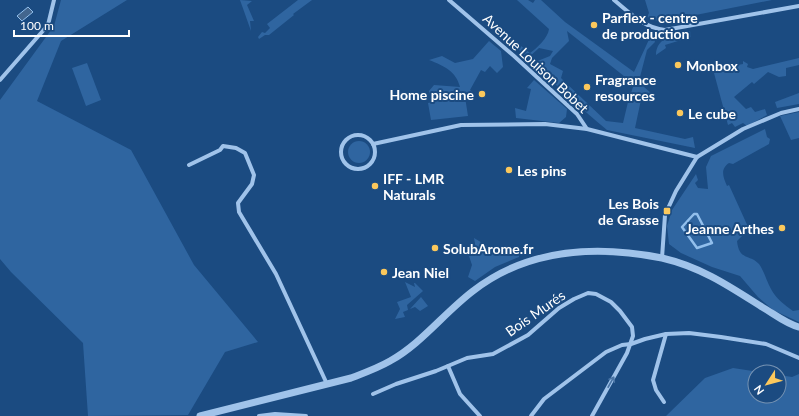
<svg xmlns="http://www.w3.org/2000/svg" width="799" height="416" font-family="Lato,sans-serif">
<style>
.green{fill:#2f65a0;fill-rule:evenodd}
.water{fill:#43668e;stroke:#92bfec}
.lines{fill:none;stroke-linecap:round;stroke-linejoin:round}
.stream{stroke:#92bfec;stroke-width:2.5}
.minor{stroke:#a0c3ea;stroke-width:4}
.tertiary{stroke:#a0c3ea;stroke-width:7}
.oneway{stroke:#4a75a6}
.poi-dot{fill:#fbc85c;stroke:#1b4b81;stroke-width:1.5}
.labels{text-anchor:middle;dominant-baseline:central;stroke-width:4;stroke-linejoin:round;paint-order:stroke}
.poi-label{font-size:14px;font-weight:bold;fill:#fff;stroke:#1b4b81;text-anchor:start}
.street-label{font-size:14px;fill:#fff;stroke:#1b4b81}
</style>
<rect width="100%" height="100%" fill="#1b4b81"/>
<g class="green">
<polygon points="61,0 127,0 61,41 37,101 131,150 194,265 258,342 225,352 188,415 88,416 83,343 11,272 0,259 0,100 54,26"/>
<polygon points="240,0 252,1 247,5 254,21 250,21 251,31"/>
<polygon points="298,0 312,0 293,14 294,15 269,35 265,35 259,39 258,37 262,32 265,33 270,28 267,24"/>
<path d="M 517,0 L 528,0 L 533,3 L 535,0 L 541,0 L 565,22 L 634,72 L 652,33 L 655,42 L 647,50 L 640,77 L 644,87 L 651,93 L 650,96 L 642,95 L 635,128 L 685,139 L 693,137 L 695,148 L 607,130 C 582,110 560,87 535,67 L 535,62 L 550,56 L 553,51 L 539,48 L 528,58 L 490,24 L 492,21 L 515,45 L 517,43 L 530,53 C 537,48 548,38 549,29 ZM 567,31 L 634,84 L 628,102 L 623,123 L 606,121 L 566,83 L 561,78 L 563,71 L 550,64 L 552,58 L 569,41 Z"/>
<polygon points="645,0 772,0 660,22 647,17 649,13"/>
<path d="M 690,31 L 691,37 L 665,45 L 666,48 L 656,55 C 656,37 676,34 690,31 Z"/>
<path d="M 489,41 L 501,51 L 503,67 L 497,73 L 490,66 L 485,72 L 481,70 L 470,90 L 474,93 L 471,96 L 465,97 L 468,116 L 431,120 L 428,103 L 432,102 L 429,91 L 434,85 L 460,87 C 456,71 444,66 429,60 L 442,56 L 455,63 L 473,59 Z"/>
<polygon points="799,58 799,65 786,68 786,76 779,77 768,72 754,84 752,82 734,97 746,109 751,107 755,112 765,109 767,115 747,126 743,123 735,127 732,123 728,125 714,73 721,68 743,64 743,61 748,64 747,67 753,69"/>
<polygon points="87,63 101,100 86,106 72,68"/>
<polygon points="534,80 567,109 566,117 559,123 516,118 515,108 526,111 531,89 527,88"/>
<polygon points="799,93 799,104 777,108 775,102"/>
<polygon points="799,112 799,138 791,140 780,116"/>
<path d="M 765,129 L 767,137 L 770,139 L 769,144 L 733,164 L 729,163 C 720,169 723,177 727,186 L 729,185 L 749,229 L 737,241 C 739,261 750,254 759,264 C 764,271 767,282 771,289 C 776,299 785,305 793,311 L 799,310 L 799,322 L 773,310 L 758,297 L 740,276 L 712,267 L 681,253 L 669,244 L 667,226 L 672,210 L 696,174 L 698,180 L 695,183 L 698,188 L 708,189 L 706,167 L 711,156 Z"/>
<circle cx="359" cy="152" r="11"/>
<polygon points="474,238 489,247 519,249 519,257 495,267 475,281 468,277 472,265 469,256 477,255"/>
<polygon points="405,282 415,287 414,283 415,283 423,291 407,305 408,310 403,312 405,317 395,319 400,309 397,302 411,297"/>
<polygon points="421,297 428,306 420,311 415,307 410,309"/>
<polygon points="733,368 759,372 755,372 755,396 779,396 779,375 792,377 799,374 799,416 666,416 705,378"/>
</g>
<polygon class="water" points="28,7 33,12 22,21 17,16"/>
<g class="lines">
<polygon class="stream" points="694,214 697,214 712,243 697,248 682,227"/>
<g class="minor">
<polyline points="449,0 514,56 577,114 587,129"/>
<path d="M 614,0 C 630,13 644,28 665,30 L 799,6"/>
<polyline points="0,80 48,25 54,0"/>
<circle cx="358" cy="152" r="17"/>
<polyline points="373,144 461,125 545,124 587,129 697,157"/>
<polyline points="189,165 220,150 223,146 236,148 245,153 254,175 252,184 238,203 239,212 276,274 327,384"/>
<polyline points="662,258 665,215 676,191 697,157 743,129 781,113 799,109"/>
<polyline points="448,366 460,394 480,416"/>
<polyline points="373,394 396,384 436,371 467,358 493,354 528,335 559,308 574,299 588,293 596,294 611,302 620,311 632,327 633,336 627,353 592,416"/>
<polyline points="664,402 656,390 653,380 666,334"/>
<polyline points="259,416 275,414 306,416"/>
<polyline points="531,416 544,399 606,352 622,345 631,344 645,339 666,334 689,333 721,337 766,344 799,358"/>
</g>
<path class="tertiary" d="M 200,416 L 351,378 C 364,373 378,368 390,361 C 421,344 444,313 473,291 C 527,249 596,245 662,258 C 701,267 729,286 762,307 C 773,313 786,324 799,327"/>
</g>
<defs><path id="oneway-shaft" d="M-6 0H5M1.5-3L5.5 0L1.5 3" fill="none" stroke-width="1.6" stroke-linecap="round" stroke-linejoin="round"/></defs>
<use class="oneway" href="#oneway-shaft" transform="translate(611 382) rotate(-61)"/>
<g class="poi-dot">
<circle cx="594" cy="25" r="4"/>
<circle cx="678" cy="65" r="4"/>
<circle cx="587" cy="87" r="4"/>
<circle cx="482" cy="94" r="4"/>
<circle cx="680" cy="113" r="4"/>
<circle cx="509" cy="170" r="4"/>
<circle cx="375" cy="186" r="4"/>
<rect x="663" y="207" width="8" height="8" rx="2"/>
<circle cx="782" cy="228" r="4"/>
<circle cx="435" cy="248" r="4"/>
<circle cx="384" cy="272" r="4"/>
</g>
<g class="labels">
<g class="poi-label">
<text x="602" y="17">Parflex - centre<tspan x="602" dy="16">de production</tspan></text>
<text x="686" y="65">Monbox</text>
<text x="595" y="79">Fragrance<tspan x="595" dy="16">resources</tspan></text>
<text x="474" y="94" text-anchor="end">Home piscine</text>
<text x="688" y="113">Le cube</text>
<text x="517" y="170">Les pins</text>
<text x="383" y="178">IFF - LMR<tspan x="383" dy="16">Naturals</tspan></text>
<text x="659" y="203" text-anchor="end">Les Bois<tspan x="659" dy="16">de Grasse</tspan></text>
<text x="774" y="228" text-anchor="end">Jeanne Arthes</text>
<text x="443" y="248">SolubArome.fr</text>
<text x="392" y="272">Jean Niel</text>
</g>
<g class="street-label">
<text transform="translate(536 63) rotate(43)">Avenue Louison Bobet</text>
<text transform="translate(535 313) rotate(-35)">Bois Murés</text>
</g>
</g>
<g transform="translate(767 384) rotate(234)"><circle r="19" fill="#1b4b81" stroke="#7693b3"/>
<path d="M0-3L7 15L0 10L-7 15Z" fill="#fbc85c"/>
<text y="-6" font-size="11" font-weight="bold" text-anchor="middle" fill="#ffffff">N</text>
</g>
<path d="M14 30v6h115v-6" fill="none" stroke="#ffffff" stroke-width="2"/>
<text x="20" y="30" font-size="12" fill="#ffffff" stroke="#1b4b81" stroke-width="3" paint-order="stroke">100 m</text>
</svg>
